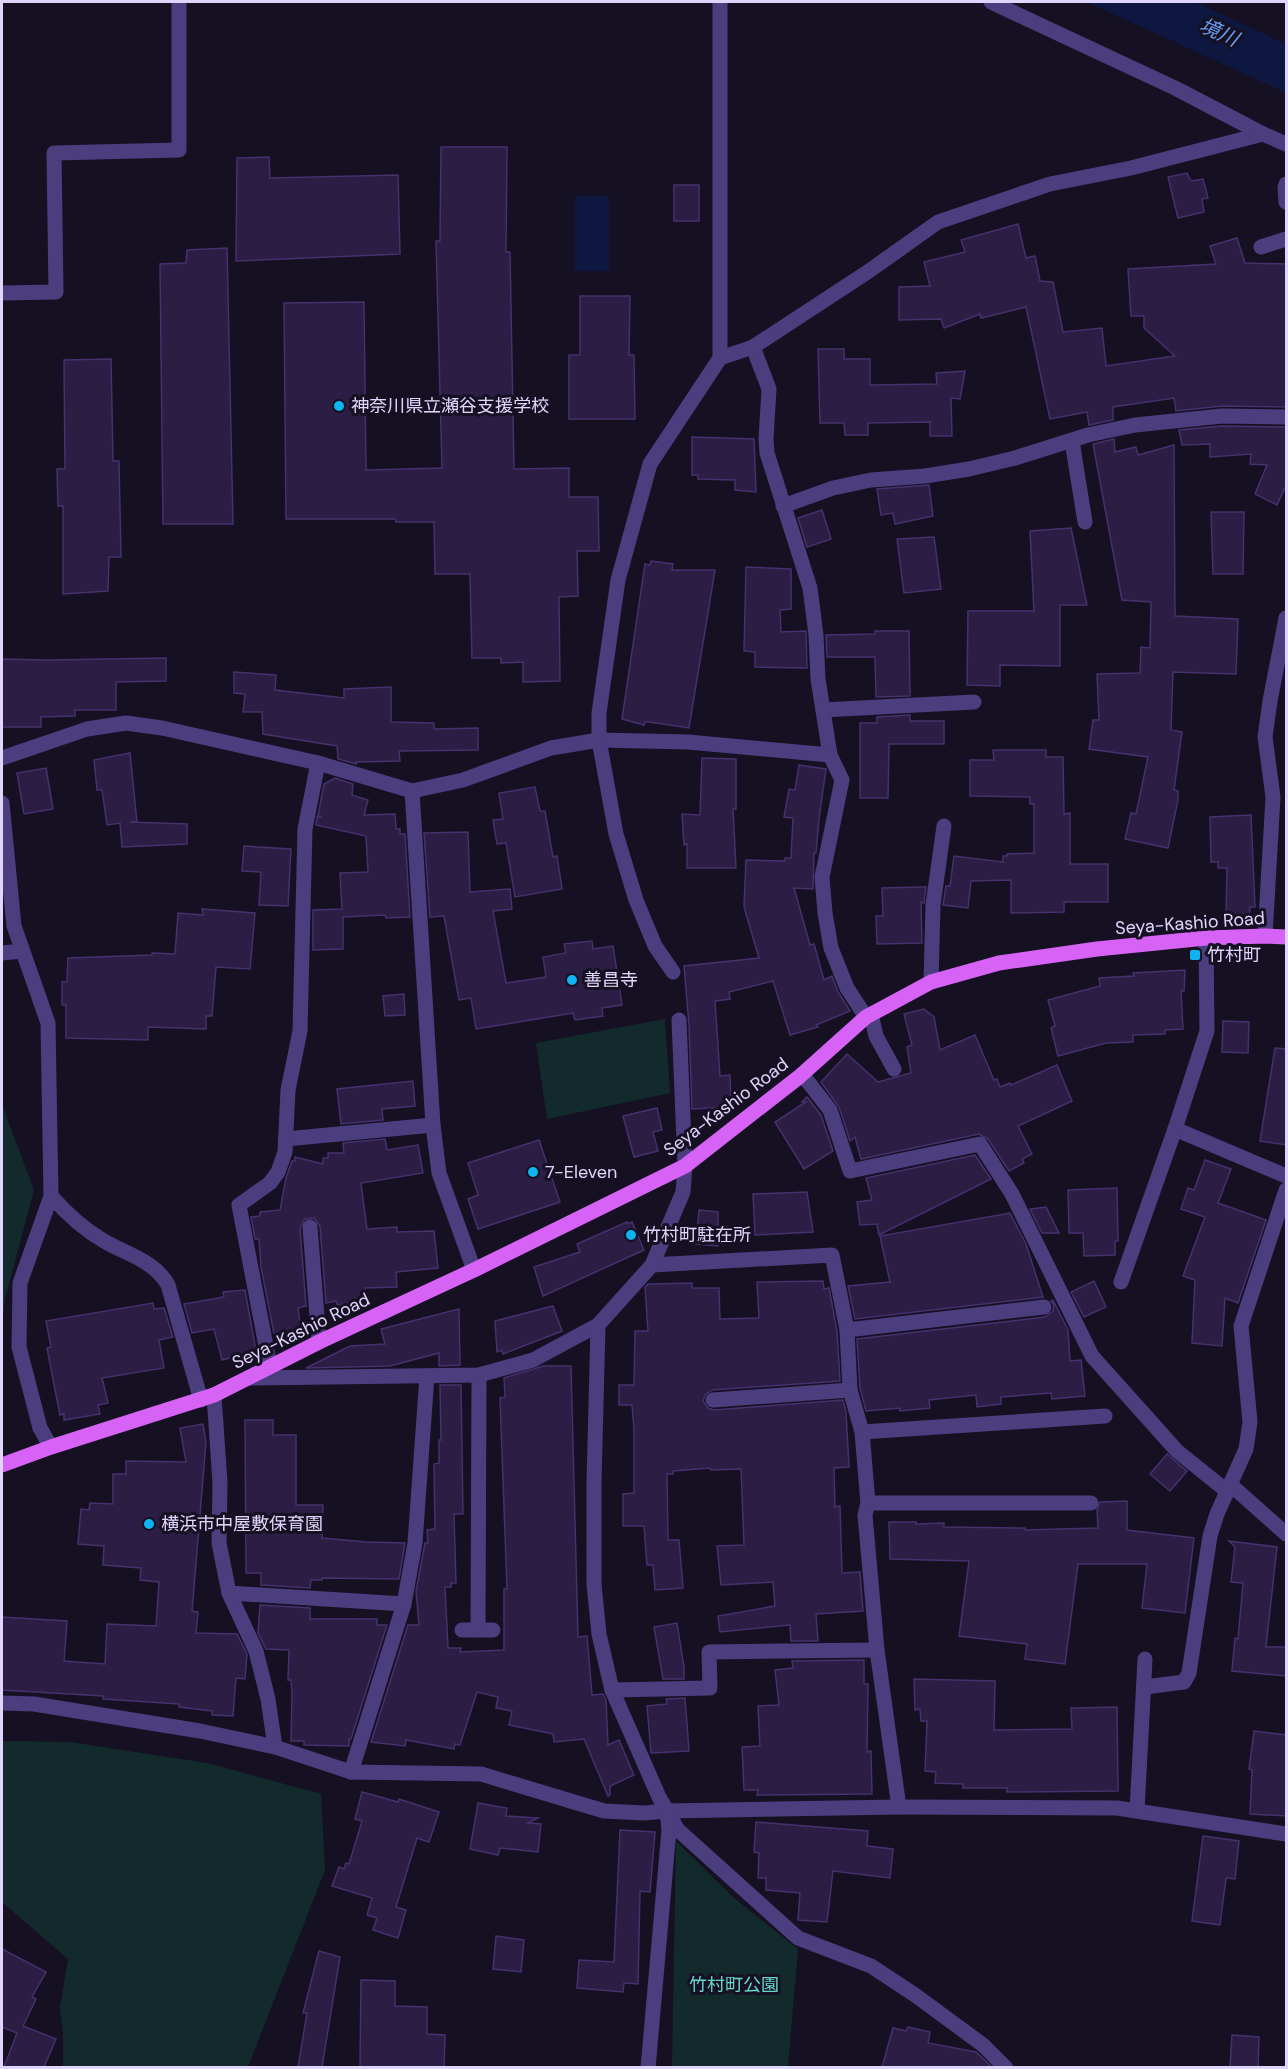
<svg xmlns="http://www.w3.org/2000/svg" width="1288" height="2069" font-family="'DM Sans','Noto Sans JP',sans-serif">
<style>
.green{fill:#132a2d}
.water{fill:#0d173f}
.building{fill:#2b1d43;stroke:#47306e;stroke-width:1.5}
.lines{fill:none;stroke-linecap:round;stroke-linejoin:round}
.minor{stroke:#4b3e7f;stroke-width:15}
.major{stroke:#d763f6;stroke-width:15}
.poi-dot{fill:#0eb4ef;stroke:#161023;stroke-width:2}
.labels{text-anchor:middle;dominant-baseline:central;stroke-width:6;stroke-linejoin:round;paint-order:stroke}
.poi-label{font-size:18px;fill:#e0d5fc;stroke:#161023;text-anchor:start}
.street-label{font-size:18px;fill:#e0d5fc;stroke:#161023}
.park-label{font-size:18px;fill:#65d8ce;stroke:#161023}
.water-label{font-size:20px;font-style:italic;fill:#699ef6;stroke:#161023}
</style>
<rect width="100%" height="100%" fill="#161023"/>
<g class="green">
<polygon points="665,1019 670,1093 547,1119 536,1043"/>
<polygon points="2,1105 34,1190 5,1299 2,1324"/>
<polygon points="2,1741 70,1742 207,1763 321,1794 325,1870 249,2064 246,2067 63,2067 63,2033 60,2008 68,1959 2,1902"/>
<polygon points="676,1841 734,1898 798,1949 788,2067 672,2067"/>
</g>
<g class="water">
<polygon points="1087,2 1195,2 1286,44 1286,93"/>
<rect x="575" y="196" width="34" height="75"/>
</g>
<g class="building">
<polygon points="441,147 507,147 506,252 510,252 514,469 569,468 569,497 598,497 599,551 577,551 578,596 559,597 560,681 523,682 523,662 501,663 501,658 472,658 470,574 435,574 434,522 396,522 395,519 286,519 284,303 364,302 366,470 442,468 436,241 440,241"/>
<polygon points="269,157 270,178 398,175 400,254 236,261 237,158"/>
<polygon points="1187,173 1191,181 1203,179 1208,198 1202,199 1204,212 1178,218 1168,177"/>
<rect x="674" y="185" width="25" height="36"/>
<polygon points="1018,224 1026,258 1035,256 1040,281 1053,282 1063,332 1102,328 1106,366 1175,356 1144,328 1144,316 1131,316 1128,269 1216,264 1210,246 1237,238 1245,263 1287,264 1287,407 1222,406 1176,411 1174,398 1113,407 1113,420 1089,425 1087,412 1050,419 1026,307 981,318 980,314 944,328 941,319 899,320 899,287 930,286 924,262 965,252 961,240"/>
<polygon points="227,248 233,524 163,524 160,264 186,263 187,250"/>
<polygon points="580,296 630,296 629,355 634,355 635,419 569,419 569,355 580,355"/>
<polygon points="818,349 844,349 844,359 870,359 870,385 937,384 936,373 965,371 960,399 951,398 952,436 930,436 930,422 868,423 868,435 845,435 844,423 820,423"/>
<polygon points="111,359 113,461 119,461 121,557 109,557 108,591 63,594 63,506 58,506 57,469 65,469 64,360"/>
<polygon points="1222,426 1287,427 1287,483 1277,505 1255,494 1267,465 1250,464 1251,454 1210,457 1210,444 1182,445 1179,430"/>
<polygon points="692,437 754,439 756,492 735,490 735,480 698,479 698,475 692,475"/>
<polygon points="1114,439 1115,452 1136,447 1138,455 1174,445 1175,616 1238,619 1236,674 1173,672 1171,730 1182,732 1174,790 1178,791 1178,800 1168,848 1125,839 1131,813 1136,814 1148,757 1089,749 1093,720 1099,720 1097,674 1140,673 1141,647 1150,648 1151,602 1122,600 1093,444"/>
<polygon points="929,485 933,516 895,524 893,513 881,515 877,489"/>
<polygon points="822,510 831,539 807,547 798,518"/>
<polygon points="1211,512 1244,512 1243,574 1213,574"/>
<polygon points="1071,528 1087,605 1060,605 1060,666 1000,665 1000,686 967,685 968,611 1034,611 1030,531"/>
<polygon points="934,537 941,589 904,593 897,539"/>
<polygon points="651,561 673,564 672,570 715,570 689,728 649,722 645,722 644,725 622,719 645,564 650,565"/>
<polygon points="746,567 791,569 791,609 780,610 781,632 806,631 807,668 755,667 755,652 744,651"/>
<polygon points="875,631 909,631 910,696 876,697 875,657 827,657 826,635 875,634"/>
<polygon points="166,658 166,681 116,682 116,710 75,710 75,716 41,717 41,727 2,727 2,659 48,660"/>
<polygon points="234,672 276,675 275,690 344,698 344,689 391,687 391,722 434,723 434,729 478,728 478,750 399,751 400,761 356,762 356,764 338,759 337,746 263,734 262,712 243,712 245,694 234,693"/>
<polygon points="910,715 910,721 944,721 944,744 889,744 888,798 860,798 860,723 877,723 877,717"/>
<polygon points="993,750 1046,750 1046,757 1063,757 1064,814 1070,813 1070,864 1108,864 1108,902 1064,902 1064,912 1011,913 1011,880 971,881 968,908 943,905 946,886 950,886 954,856 1003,862 1003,856 1007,856 1007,854 1034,853 1034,804 1030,804 1030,797 970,796 970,760 994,760"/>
<polygon points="130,753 137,822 130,822 187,824 187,844 122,847 120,823 107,825 102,790 97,790 94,760"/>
<polygon points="702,758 736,759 736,809 733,809 736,868 687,868 687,844 684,845 682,814 700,815"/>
<polygon points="799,765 826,769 819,819 816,853 814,853 813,889 794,888 810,945 814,944 824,980 832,976 838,992 850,1011 816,1025 818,1027 790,1035 773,981 729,992 730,999 715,1001 720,1076 730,1075 731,1107 692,1109 689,1025 684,966 759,958 744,907 746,860 785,861 785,858 791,858 793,818 784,817 789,789 795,790"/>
<polygon points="46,768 53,809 24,814 17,773"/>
<polygon points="335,778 353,784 352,795 368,800 364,815 395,814 396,829 400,829 400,834 405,834 410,917 386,918 385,915 343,917 343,949 313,950 313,910 342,909 340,873 368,872 366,836 316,825 317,817 322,817 318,816 324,784"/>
<polygon points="535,787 540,811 545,811 553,857 557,856 562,889 515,897 506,843 497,844 493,820 503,819 499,793"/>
<polygon points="1251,815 1255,907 1250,907 1249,918 1226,918 1227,868 1218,868 1218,862 1211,862 1210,817"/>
<polygon points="468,832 470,892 510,889 512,909 493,911 506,983 546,977 543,957 566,953 564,944 592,941 593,949 613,946 622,1005 602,1008 603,1016 575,1020 573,1013 476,1029 471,998 459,1000 444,916 430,917 424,833"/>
<polygon points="244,846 291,849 288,906 259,905 261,872 242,871"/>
<polygon points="920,887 926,887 924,903 921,902 922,943 877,944 876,916 883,916 882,888"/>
<polygon points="202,909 255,913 250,969 216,967 212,1016 206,1016 206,1029 148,1027 148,1040 66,1038 66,1005 62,1005 62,982 67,982 68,958 152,955 152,953 175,954 178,913 203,915"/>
<polygon points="1185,970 1184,991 1181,991 1183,1029 1165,1030 1165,1034 1133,1035 1133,1042 1106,1043 1058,1056 1051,1028 1055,1026 1048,1000 1100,986 1099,978 1134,976 1133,973"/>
<polygon points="404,994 405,1015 385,1016 383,996"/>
<polygon points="924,1009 934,1017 940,1050 975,1035 994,1080 997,1079 1000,1087 1010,1083 1011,1085 1057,1065 1072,1101 1018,1126 1032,1154 1022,1159 1024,1163 1009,1171 988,1139 979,1134 861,1159 855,1137 850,1141 839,1107 821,1082 847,1054 878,1082 911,1073 907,1047 912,1045 904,1014"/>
<polygon points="1223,1021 1249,1022 1248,1053 1222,1052"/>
<polygon points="1275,1048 1287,1049 1287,1145 1260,1141"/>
<polygon points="413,1081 415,1106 382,1109 383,1120 341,1124 337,1089"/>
<polygon points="807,1097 821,1115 833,1151 804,1169 775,1122 806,1102 802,1102"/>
<polygon points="657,1108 662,1130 653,1132 658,1151 634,1157 623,1116"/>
<polygon points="385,1139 387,1150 418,1145 423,1173 361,1183 367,1229 397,1227 397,1232 434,1231 438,1268 396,1272 397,1287 365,1288 367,1300 337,1305 336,1301 326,1303 320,1226 314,1218 305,1219 300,1228 306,1306 298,1308 301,1331 274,1334 261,1267 259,1239 255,1239 251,1217 260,1216 260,1212 280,1210 286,1178 292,1161 295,1161 295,1157 323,1164 323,1158 328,1158 328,1153 344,1153 343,1143"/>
<polygon points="539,1140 560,1202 478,1229 468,1199 478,1195 468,1163"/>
<polygon points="975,1155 991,1179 879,1235 877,1224 860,1225 857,1202 872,1200 866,1178"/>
<polygon points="1205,1160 1231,1169 1218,1203 1266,1220 1238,1303 1225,1298 1222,1346 1192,1343 1195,1280 1183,1276 1205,1217 1181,1209 1188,1188 1194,1190"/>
<polygon points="1117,1188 1118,1241 1115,1241 1115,1255 1084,1256 1083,1233 1069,1233 1068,1190"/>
<polygon points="807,1192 813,1232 755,1235 753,1194"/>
<polygon points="1046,1207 1059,1233 1042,1233 1030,1209"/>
<polygon points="699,1210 718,1212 718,1246 696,1244"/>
<polygon points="1010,1213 1026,1244 1043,1297 855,1319 848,1286 890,1282 880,1236"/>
<polygon points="627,1222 628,1224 632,1222 644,1250 543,1296 534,1267 580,1252 577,1244"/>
<polygon points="823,1281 824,1289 829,1288 837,1331 840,1381 712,1390 705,1395 703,1401 708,1408 714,1410 843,1400 846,1412 849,1467 834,1468 835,1507 840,1506 842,1573 860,1572 863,1611 816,1614 818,1641 791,1641 790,1625 720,1632 718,1616 775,1606 773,1582 721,1585 717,1546 744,1545 741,1469 711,1470 710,1468 673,1471 673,1474 667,1474 668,1540 679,1540 683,1588 655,1590 653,1565 647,1565 644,1526 623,1526 623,1494 634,1493 634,1429 632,1405 619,1405 619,1385 634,1385 635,1331 648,1331 645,1287 648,1284 692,1283 692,1288 719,1288 720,1319 759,1318 757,1282"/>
<polygon points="1094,1281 1106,1307 1084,1317 1071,1292"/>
<polygon points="245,1290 256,1351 222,1360 214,1329 192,1333 184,1304 224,1297 223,1292"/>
<polygon points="1053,1300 1068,1330 1070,1361 1081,1360 1085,1396 1052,1399 1051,1393 1001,1397 1001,1404 977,1407 976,1395 929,1400 930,1408 900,1411 900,1408 866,1411 860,1388 857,1339 1045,1317 1053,1311 1054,1305 1051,1301"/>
<polygon points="153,1303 154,1309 164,1308 173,1337 159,1340 164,1368 102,1378 108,1403 98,1405 100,1414 64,1420 64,1414 60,1415 47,1348 51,1347 46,1321"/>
<polygon points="553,1306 562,1331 503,1354 502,1350 497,1352 495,1321"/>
<polygon points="459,1309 460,1365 439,1366 439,1353 390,1366 306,1368 350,1346 385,1344 381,1329"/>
<polygon points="543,1366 571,1366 578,1637 587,1636 592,1695 603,1694 606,1700 608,1745 619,1740 634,1775 610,1786 610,1795 608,1796 584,1739 554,1742 553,1734 509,1725 512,1711 496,1708 498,1697 477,1692 460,1745 455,1744 454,1749 406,1740 405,1746 371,1742 408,1625 419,1625 416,1591 425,1543 428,1543 427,1530 435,1529 434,1464 439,1463 439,1440 441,1440 440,1385 461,1385 463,1514 454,1514 456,1583 451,1583 451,1587 445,1587 448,1648 461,1648 460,1652 504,1650 504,1589 507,1589 500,1398 505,1397 504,1378"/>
<polygon points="245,1420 273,1420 273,1435 296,1435 296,1505 323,1505 322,1538 367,1542 405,1543 399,1579 322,1578 322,1580 311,1580 310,1588 261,1585 261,1573 246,1573"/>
<polygon points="203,1424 206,1442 192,1611 198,1612 196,1633 237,1634 247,1654 245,1679 236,1678 233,1716 212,1715 212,1711 179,1707 179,1704 103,1699 103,1696 2,1690 2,1617 67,1621 64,1661 105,1664 107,1624 156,1626 159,1582 140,1580 141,1568 103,1565 104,1546 78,1544 81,1509 89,1510 90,1503 113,1504 113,1474 126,1474 126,1461 186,1462 180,1428"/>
<polygon points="1167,1454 1187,1471 1170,1491 1150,1474"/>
<polygon points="1127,1501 1127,1530 1194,1538 1185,1613 1142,1608 1147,1564 1078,1564 1065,1664 1025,1659 1027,1644 959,1636 969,1561 890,1559 889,1522 916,1522 916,1524 944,1523 944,1527 1025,1528 1025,1530 1098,1528 1097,1510 1100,1502"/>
<polygon points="1229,1541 1277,1547 1266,1647 1287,1647 1287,1676 1232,1671 1235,1638 1238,1639 1243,1583 1231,1582 1235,1547"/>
<polygon points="260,1605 310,1608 310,1619 377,1619 377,1625 387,1625 351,1739 349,1739 349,1746 304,1745 304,1741 291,1741 292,1693 291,1680 288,1680 289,1650 266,1649 258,1633"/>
<polygon points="677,1623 684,1667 684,1679 663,1679 654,1627"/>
<polygon points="864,1660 864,1684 868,1684 867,1752 871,1751 872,1794 757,1795 758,1790 744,1790 742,1747 760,1746 758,1706 779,1705 775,1670 793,1668 792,1661"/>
<polygon points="914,1679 995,1681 994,1730 1072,1729 1071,1708 1117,1707 1118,1791 1007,1792 1007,1788 963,1788 963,1784 935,1783 936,1772 925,1771 927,1721 921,1721 920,1709 915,1710"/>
<polygon points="685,1698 689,1751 651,1753 647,1706 667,1704 666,1699"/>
<polygon points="1254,1731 1287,1735 1287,1816 1250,1814 1252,1770 1249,1769"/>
<polygon points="362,1792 398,1802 399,1799 439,1812 429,1842 417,1838 396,1907 406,1910 398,1938 373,1930 377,1918 367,1915 372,1898 332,1886 339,1867 344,1869 346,1863 349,1864 362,1821 355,1819"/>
<polygon points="478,1803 507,1808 506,1816 538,1818 528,1823 541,1824 538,1852 500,1848 498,1855 470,1849"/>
<polygon points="756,1822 868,1831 867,1846 893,1849 890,1878 833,1871 827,1922 798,1920 800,1893 766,1890 766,1878 758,1878 759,1853 754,1852"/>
<polygon points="620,1830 655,1832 650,1892 640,1891 638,1984 624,1983 623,1992 577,1988 579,1960 614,1962"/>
<polygon points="1203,1836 1239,1841 1235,1879 1226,1878 1220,1925 1192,1921"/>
<polygon points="496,1936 524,1940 521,1972 493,1969"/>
<polygon points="2,1949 46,1972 32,1997 36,1999 23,2026 56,2039 44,2067 4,2067 17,2033 2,2027"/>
<polygon points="319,1951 340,1957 322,2067 298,2067 307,2013 303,2013"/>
<polygon points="361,1980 395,1981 395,2006 427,2007 427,2034 445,2035 444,2067 360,2067"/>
<polygon points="908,2027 930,2032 928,2043 976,2052 992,2067 882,2067 893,2028 906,2031"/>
<polygon points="1232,2035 1259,2037 1258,2067 1230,2067"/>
</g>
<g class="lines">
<g class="minor">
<polyline points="720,2 720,358"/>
<polyline points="991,2 1175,88 1263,134 1286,144"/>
<polyline points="1286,184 1285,187 1286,202"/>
<polyline points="1261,247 1286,239"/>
<polyline points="2,293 56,292 54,153 179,150 179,2"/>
<polyline points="753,347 769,389 766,439 767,453 810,588 816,635 818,679 830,755 842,780 822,877 825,913 831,948 847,988 866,1017"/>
<polyline points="1072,441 1085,522"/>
<polyline points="783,506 833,488 871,480 925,476 969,469 1015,458 1088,435 1135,425 1222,416 1286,417"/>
<polyline points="823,710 974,702"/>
<polyline points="2,758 87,729 126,723 162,728 318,763 412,791 463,780 551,748 599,740 688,742 830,755"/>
<polyline points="412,791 433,1125 439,1173 474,1270"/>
<polyline points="2,803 14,926 48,1023 51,1196 20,1283 19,1347 40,1428 51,1447"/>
<polyline points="1265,936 1273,797 1265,737 1270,701 1286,618"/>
<polyline points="2,953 22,951"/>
<polyline points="673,972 655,946 636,900 616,834 599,740 599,713 618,580 650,464 720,358 753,347 869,271 938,222 1050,184 1131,168 1263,134"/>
<polyline points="931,982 933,905 944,826"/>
<polyline points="871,1014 876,1036 894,1069"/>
<polyline points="802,1074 830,1110 850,1171 980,1144 1012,1194 1092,1356 1177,1451 1228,1492"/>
<polyline points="1175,1129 1286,1176"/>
<polyline points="286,1139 433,1125"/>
<path d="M 51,1196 C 67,1214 83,1229 104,1241 C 126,1254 155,1261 168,1285 L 201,1400"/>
<polyline points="310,1227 319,1342"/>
<polyline points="652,1265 832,1255 847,1330 850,1390 862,1432 868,1503 865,1515 877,1650 899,1807"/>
<polyline points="1121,1282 1175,1129 1207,1031 1206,938"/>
<polyline points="847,1330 1044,1307"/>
<polyline points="270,1367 239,1205 270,1183 278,1172 285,1152 288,1090 300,1031 305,829 318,763"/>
<polyline points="479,1375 478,1630 493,1630"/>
<polyline points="248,1378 479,1375 533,1360 598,1325"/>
<polyline points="214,1395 220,1483 219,1543 229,1593 256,1651 268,1699 275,1747"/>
<polyline points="713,1400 850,1390"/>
<polyline points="862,1432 1105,1416"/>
<polyline points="1231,1485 1286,1534"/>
<polyline points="868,1503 1091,1503"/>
<polyline points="229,1593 404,1604 351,1772"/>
<polyline points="404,1604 415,1543 427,1376"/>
<polyline points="462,1630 478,1630"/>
<polyline points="1145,1687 1184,1682 1189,1673 1210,1536 1217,1514 1246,1449 1250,1422 1241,1326 1286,1190"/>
<polyline points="612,1690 710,1688 709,1652 877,1650"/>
<polyline points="2,1703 34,1704 200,1731 275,1747 351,1772 481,1774 604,1811 644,1813 667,1811 899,1807 1117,1808 1286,1834"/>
<polyline points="1137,1811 1145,1659"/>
<polyline points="670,1815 677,1829 798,1938 871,1966 915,1995 983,2045 1006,2068"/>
<polyline points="648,2068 669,1830 667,1811 659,1797 612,1690 599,1634 594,1584 594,1483 598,1325 652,1265 683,1192 685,1166 679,1020"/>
</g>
<polyline class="major" points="2,1465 51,1447 214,1395 319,1342 474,1270 685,1166 799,1077 866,1017 931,982 999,963 1097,949 1206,938 1265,936 1286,937"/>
</g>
<g class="poi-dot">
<circle cx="339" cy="406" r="6"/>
<rect x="1189" y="949" width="12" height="12" rx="3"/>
<circle cx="572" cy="980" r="6"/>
<circle cx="533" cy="1172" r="6"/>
<circle cx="631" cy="1235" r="6"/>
<circle cx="149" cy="1524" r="6"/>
</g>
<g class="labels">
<g class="poi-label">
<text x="351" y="406">神奈川県立瀬谷支援学校</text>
<text x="1207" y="955">竹村町</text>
<text x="584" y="980">善昌寺</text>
<text x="545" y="1172">7-Eleven</text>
<text x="643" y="1235">竹村町駐在所</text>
<text x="161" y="1524">横浜市中屋敷保育園</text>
</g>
<g class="street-label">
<text transform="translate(1190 923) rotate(-4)">Seya-Kashio Road</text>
<text transform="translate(726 1107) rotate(-37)">Seya-Kashio Road</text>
<text transform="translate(301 1331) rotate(-26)">Seya-Kashio Road</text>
</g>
<g class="park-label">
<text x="734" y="1985">竹村町公園</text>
</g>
<g class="water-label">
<text transform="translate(1219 32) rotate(24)">境川</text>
</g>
</g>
<rect width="1288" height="2069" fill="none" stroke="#e0d5fc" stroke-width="6"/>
</svg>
